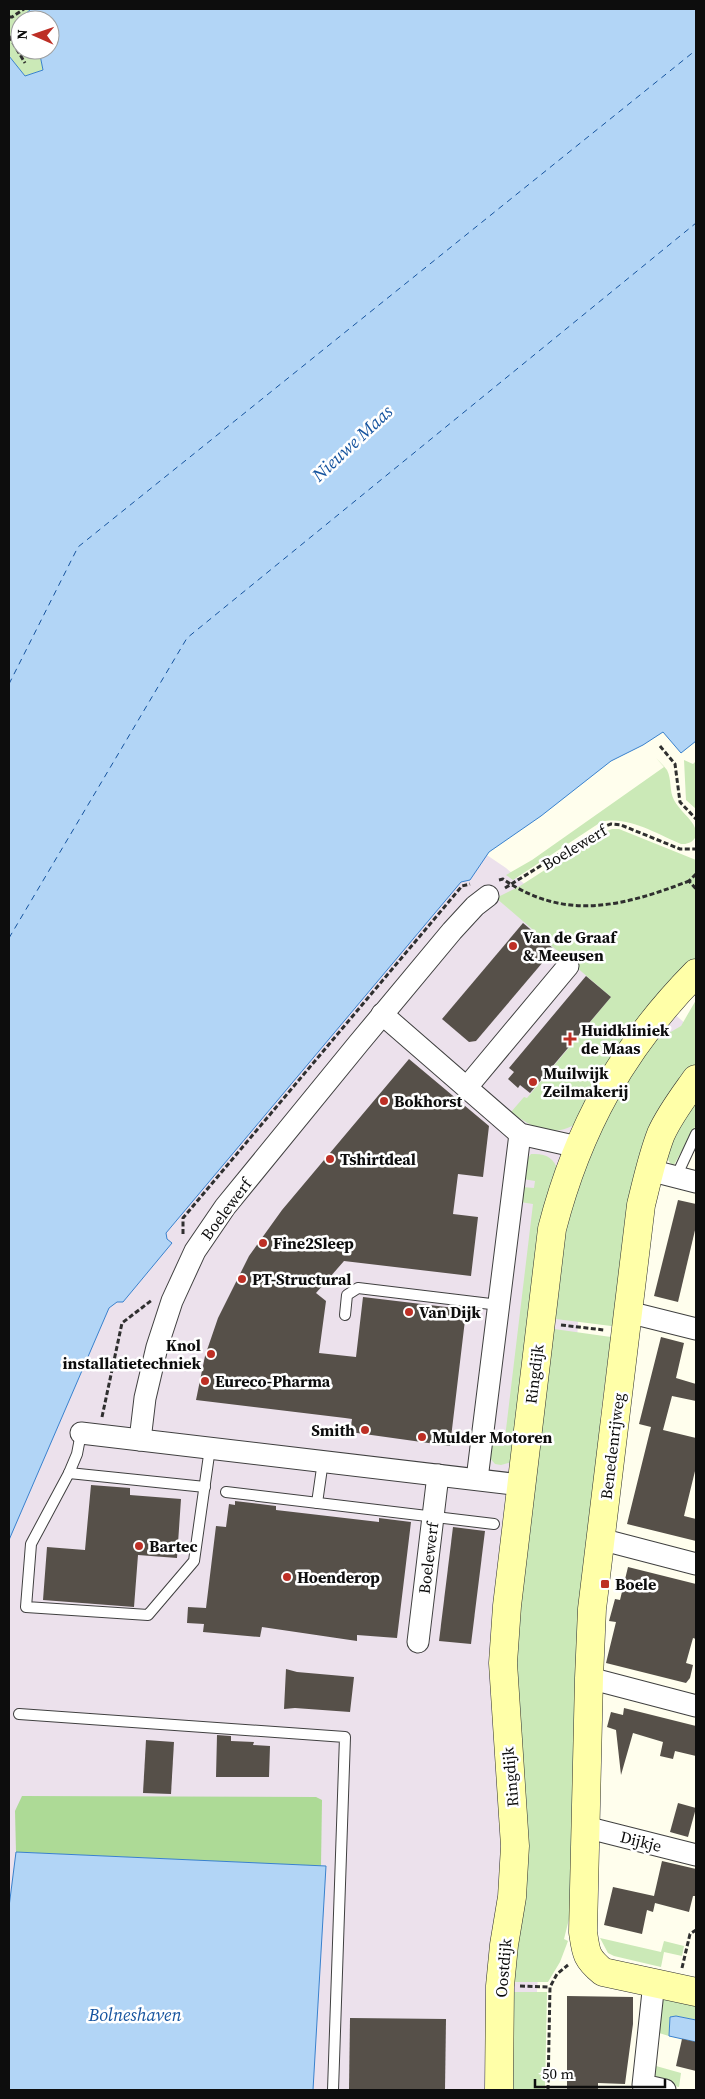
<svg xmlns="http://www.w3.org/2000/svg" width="705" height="2099" font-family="'Source Serif 4',serif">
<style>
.industrial{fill:#ece1ec}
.green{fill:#cbe9b7}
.forest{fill:#adda96}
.water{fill:#b2d5f6;stroke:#3981cd}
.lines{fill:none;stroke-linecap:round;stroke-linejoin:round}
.ferry{stroke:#16549f;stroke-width:1;stroke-dasharray:6 5;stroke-linecap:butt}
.building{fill:#565049}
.lane-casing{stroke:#404040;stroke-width:12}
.street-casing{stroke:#404040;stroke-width:23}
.secondary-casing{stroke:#2f2f2f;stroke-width:29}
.path{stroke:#2f2f2f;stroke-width:3;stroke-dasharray:5 2.5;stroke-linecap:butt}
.lane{stroke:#fff;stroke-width:10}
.street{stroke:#fff;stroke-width:21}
.secondary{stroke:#ffffa8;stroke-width:28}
.poi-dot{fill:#bd2f25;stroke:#fff;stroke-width:2}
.labels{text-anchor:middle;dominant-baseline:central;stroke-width:5;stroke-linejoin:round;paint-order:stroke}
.street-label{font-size:16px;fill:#0d0d0d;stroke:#fff}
.poi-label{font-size:16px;font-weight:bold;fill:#0d0d0d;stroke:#fff;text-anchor:start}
.water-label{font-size:18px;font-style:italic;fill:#16549f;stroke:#fff}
</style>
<rect width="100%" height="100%" fill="#fffeed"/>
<polygon class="industrial" points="469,843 506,868 695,1032 581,1275 531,2090 306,2090 9,1949 9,1494 85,1292"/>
<g class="green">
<polygon points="9,9 31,9 23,16 25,20 20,20 20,50 39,50 43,70 25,76 9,56"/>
<path d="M 656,758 C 660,762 664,766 667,770 C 672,780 669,791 674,800 C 679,810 692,819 695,828 C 700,838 690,845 681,844 C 657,834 627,815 601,822 L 513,880 L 506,875 L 532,860 L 664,767 Z"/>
<polygon points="684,760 693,764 696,761 696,809 686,800"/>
<path d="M 612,829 L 619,829 L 696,860 L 696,962 L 582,1119 C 557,1140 535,1130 511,1112 L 524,1097 L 527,1098 L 611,997 L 496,898 L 520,886 L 602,833 Z"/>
<polygon points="696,1000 696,1066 674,1094 619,1327 548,1318 570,1191 643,1048 681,1026"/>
<path d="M 696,1099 L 696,1125 L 674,1165 C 654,1159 690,1111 696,1099 Z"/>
<path d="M 531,1154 C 546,1153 555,1158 558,1172 L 512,1462 L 501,1465 L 495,1464 L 490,1458 L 491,1445 L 504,1446 L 533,1204 L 520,1202 L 522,1187 L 534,1188 L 535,1181 L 523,1179 L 525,1162 Z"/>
<polygon points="547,1328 611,1337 600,1420 608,1421 571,1911 564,1939 568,1941 560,1962 548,1982 508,1982 511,1689"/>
<polygon points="600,1938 661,1952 664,1941 684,1946 682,1956 664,1952 661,1967 614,1956 608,1953"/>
<polygon points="508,1992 547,1992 545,2090 506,2090"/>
<polygon points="658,1994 696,2003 696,2020 676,2016 670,2017 669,2036 659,2033 656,2066 681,2073 679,2087 657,2082 653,2079"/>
</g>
<polygon class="forest" points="22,1796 316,1797 322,1800 321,1866 16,1852 15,1811"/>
<g class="water">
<polygon points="31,9 696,9 696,741 681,753 663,732 643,745 611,761 541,816 489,852 470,880 461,882 166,1233 167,1239 172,1243 123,1302 117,1302 109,1308 9,1540 9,56 25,76 43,70 39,50 50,50 50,20 25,20 23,16"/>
<polygon points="16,1852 326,1866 313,2090 9,2090 9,1907"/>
<polygon points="676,2016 696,2020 696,2042 669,2036 670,2017"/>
</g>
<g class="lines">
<g class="ferry">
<polyline points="9,684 78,547 696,50"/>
<polyline points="9,938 187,638 696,223"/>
</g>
</g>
<g class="building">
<polygon points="523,923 554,949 476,1041 469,1042 442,1019"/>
<polygon points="586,976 611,997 530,1093 520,1085 518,1088 508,1079 514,1072 509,1068"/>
<polygon points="409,1059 489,1126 483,1177 458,1174 453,1214 478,1217 471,1276 344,1261 316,1293 326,1301 319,1353 356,1357 363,1297 463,1309 463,1320 465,1320 450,1446 350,1432 352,1419 345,1418 196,1400 205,1356 218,1318 249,1256 282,1210"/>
<polygon points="678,1200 696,1204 696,1226 678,1302 654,1296"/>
<polygon points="661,1337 684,1343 676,1378 696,1384 696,1401 672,1396 663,1430 696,1438 696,1467 684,1516 696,1519 696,1541 627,1524 651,1427 639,1424"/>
<polygon points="91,1485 130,1488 130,1495 181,1499 177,1558 138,1555 134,1607 43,1600 47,1547 85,1550"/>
<polygon points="235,1501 276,1506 276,1510 379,1522 379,1518 411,1522 397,1638 357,1635 357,1641 262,1627 260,1637 203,1632 204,1624 187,1623 188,1607 206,1608 216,1526 226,1527 229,1504 235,1505"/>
<polygon points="453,1527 485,1531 471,1644 439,1641"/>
<polygon points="628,1567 696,1584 696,1639 693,1638 686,1663 693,1665 690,1678 686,1683 606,1663 616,1622 609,1621 615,1599 620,1600"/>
<polygon points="286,1669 297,1672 354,1677 350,1712 295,1708 284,1709"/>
<polygon points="624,1708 696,1726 696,1756 675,1751 673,1759 660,1756 663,1742 633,1733 621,1775 616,1730 607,1727 611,1712 623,1715"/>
<polygon points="217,1735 231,1736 231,1741 254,1742 253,1745 270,1746 269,1777 216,1777"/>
<polygon points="146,1740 174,1742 171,1794 143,1793"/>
<polygon points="678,1803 696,1808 688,1837 670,1832"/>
<polygon points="662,1861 696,1869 696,1896 693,1896 689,1912 655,1903 653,1912 647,1910 642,1934 604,1925 613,1887 654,1896"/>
<polygon points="567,1996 633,1997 633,2024 625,2084 598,2083 598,2090 567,2089"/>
<polygon points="350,2018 446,2019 445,2090 349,2090"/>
<polygon points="682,2039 696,2042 696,2071 676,2066"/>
</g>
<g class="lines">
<defs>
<g id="lane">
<polyline points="676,1177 696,1134"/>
<polyline points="345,1315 347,1295 358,1288 499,1305"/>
<polyline points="81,1433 77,1454 69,1473 31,1544 26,1607 148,1615 194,1561 210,1448"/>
<polyline points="69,1473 205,1487"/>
<polyline points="226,1492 494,1524"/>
<polyline points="317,1503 323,1461"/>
<polyline points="19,1714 345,1737 333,2090"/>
</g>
<g id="street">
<polyline points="382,1014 520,1134 578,1147"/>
<polyline points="467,1087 568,966"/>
<polyline points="649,1170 696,1182"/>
<polyline points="628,1312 696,1329"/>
<polyline points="81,1433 521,1485"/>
<polyline points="140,1440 145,1398 157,1347 172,1301 195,1251 225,1207 358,1044 452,931 475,906 488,896"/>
<polyline points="477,1479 520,1134"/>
<polyline points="600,1539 696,1564"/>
<polyline points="418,1642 438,1475"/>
<polyline points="589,1678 696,1706"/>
<polyline points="585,1827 696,1855"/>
<polyline points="654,1982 643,2085 665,2090"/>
</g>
<g id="secondary">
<path d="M 696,1079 C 684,1096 670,1114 661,1134 C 652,1157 647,1181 641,1205 L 592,1609 L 589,1678 L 583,1932 C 586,1953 586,1958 603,1972 L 696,1992"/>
<path d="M 499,2090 L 500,1986 L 504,1945 L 512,1897 L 515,1846 L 503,1663 L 507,1606 L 552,1229 C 578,1128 623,1047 696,973"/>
</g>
</defs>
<use href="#lane" class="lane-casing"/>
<use href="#street" class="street-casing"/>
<use href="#secondary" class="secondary-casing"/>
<g class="path">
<polyline points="9,17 12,17 24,9"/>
<polyline points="9,36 25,63"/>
<polyline points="660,746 675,764 680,802 696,819"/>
<polyline points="696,874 689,881 696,889"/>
<path d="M 499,880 L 503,879 C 565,922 624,906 689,881"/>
<polyline points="505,888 603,827 611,824 621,825 680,849 696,849"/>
<polyline points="183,1234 183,1218 462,886 470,884"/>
<polyline points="561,1325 604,1330"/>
<polyline points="102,1417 122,1323 152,1300"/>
<polyline points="682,1968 690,1934 696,1930"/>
<polyline points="520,1986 550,1987"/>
<polyline points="548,2090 550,1987 557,1974 568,1965"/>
</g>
<use href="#lane" class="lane"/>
<use href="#street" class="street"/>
<use href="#secondary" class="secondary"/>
</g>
<g class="poi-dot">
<circle cx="513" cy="946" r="5"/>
<path d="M567.5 1031.5h5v5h5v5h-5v5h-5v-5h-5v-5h5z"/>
<circle cx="533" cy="1082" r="5"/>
<circle cx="384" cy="1101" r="5"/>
<circle cx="330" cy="1159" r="5"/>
<circle cx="263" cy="1243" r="5"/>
<circle cx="242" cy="1279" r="5"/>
<circle cx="409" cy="1312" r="5"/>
<circle cx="211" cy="1354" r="5"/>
<circle cx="205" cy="1381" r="5"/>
<circle cx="365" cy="1430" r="5"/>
<circle cx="422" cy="1437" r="5"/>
<circle cx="139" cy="1546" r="5"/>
<circle cx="287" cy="1577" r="5"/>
<rect x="600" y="1579" width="10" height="10" rx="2.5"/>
</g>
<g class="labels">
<g class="street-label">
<text transform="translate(574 847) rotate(-31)">Boelewerf</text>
<text transform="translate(226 1209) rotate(-53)">Boelewerf</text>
<text transform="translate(534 1374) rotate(-83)">Ringdijk</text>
<text transform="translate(612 1446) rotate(-83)">Benedenrijweg</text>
<text transform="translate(428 1558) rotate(-83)">Boelewerf</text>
<text transform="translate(510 1777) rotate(-95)">Ringdijk</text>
<text transform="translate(641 1841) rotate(14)">Dijkje</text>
<text transform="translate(503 1968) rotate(-85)">Oostdijk</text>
</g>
<g class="poi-label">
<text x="523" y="937">Van de Graaf<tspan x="523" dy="18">&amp; Meeusen</tspan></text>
<text x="581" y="1030">Huidkliniek<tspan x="581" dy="18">de Maas</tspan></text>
<text x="543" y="1073">Muilwijk<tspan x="543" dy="18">Zeilmakerij</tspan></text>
<text x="394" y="1101">Bokhorst</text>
<text x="340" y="1159">Tshirtdeal</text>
<text x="273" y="1243">Fine2Sleep</text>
<text x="252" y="1279">PT-Structural</text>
<text x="419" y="1312">Van Dijk</text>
<text x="201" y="1345" text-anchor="end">Knol<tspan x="201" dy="18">installatietechniek</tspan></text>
<text x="215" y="1381">Eureco-Pharma</text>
<text x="355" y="1430" text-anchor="end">Smith</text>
<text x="432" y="1437">Mulder Motoren</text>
<text x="149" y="1546">Bartec</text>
<text x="297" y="1577">Hoenderop</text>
<text x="615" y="1584">Boele</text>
</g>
<g class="water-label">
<text transform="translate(352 443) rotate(-43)">Nieuwe Maas</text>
<text x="135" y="2014">Bolneshaven</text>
</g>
</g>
<rect width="705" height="2099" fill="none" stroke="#0d0d0d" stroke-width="20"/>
<g transform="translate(35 35) rotate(272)"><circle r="24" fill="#ffffff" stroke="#9e9e9e"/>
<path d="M0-4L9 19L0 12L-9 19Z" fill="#bd2f25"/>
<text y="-8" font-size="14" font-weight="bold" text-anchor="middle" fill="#0d0d0d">N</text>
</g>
<path d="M535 2079v8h130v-8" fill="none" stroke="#0d0d0d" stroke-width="2.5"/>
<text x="542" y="2079" font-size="15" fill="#0d0d0d" stroke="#ffffff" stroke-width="4" paint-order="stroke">50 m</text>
</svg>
